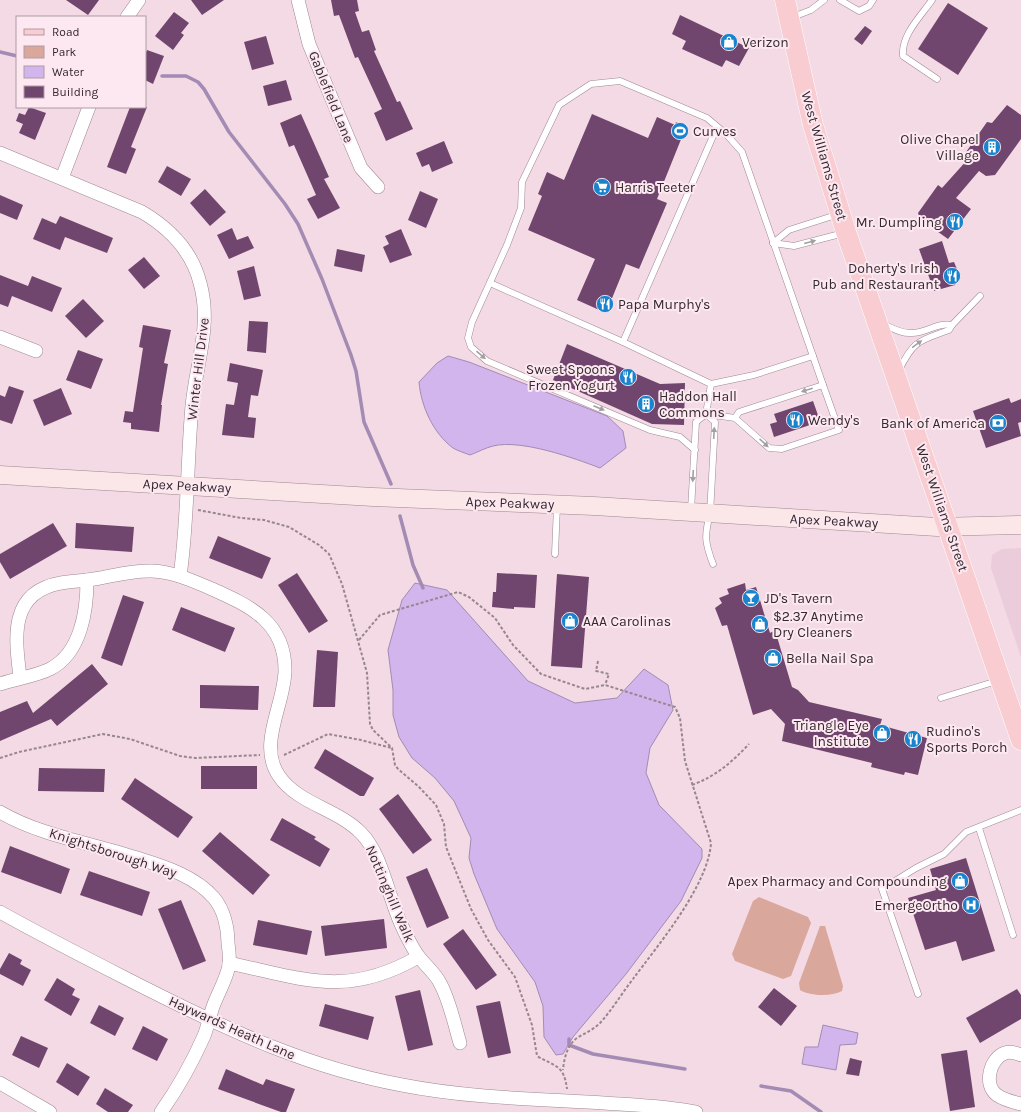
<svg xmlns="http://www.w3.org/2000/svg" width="1021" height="1112" font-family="Karla,sans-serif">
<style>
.built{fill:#ebccda}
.green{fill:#daa79d}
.water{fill:#d2b5ed;stroke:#a38bb4}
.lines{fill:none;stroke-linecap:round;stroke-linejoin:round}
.stream{stroke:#a38bb4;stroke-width:3.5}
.building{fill:#71466e}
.lane-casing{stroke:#9f8892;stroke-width:7}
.street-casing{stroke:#9f8892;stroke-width:14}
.secondary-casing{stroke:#9f8892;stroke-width:19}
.primary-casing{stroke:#fff;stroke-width:21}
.path{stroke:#98868d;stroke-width:2;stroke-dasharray:3 2;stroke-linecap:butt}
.lane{stroke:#fff;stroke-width:6}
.street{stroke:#fff;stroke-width:13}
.secondary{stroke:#fbe6e8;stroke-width:18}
.primary{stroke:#f8ccd1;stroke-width:20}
.oneway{fill:#a49fa1}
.labels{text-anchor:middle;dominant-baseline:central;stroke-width:4;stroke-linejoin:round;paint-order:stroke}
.poi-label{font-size:14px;fill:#342a2e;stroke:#fde8f1;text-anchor:start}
.street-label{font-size:14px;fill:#342a2e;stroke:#fde8f1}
</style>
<rect width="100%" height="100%" fill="#f3dae4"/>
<polygon class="built" points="1021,548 1021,657 991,568 992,555 1002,549"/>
<g class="green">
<polygon points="759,897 808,917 811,923 791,976 783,979 735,961 732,954 753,901"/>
<path d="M 820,926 L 825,926 L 843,986 L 842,991 C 831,997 810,996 800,990 L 799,983 Z"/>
</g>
<g class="water">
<path d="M 448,356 L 469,362 L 607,416 L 623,431 L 626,448 L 600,468 C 574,458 521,439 493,446 C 485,448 478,452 470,455 C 465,453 458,451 453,448 C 433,433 421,406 419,382 L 437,363 Z"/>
<polygon points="415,583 447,590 528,681 575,703 617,698 644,669 668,685 673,710 650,748 646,773 659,805 702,849 702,858 681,901 626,974 573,1037 563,1054 556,1055 544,1037 543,1006 535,982 497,929 474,874 469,858 471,838 454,801 435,778 412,758 399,737 393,715 393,690 388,650 402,600"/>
<polygon points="823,1025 858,1033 856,1044 840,1045 836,1070 802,1064 805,1047 818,1047"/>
</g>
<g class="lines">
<g class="stream">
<polyline points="0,52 17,56"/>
<polyline points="162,76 186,76 198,82 204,89 229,132 285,204 298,224 322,279 351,355 356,371 364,422 391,484"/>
<polyline points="400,516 413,565 423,588"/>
<polyline points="569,1039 569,1045 593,1054 685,1069"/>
<polyline points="761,1086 791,1091 821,1112"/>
</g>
</g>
<g class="building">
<polygon points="66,0 99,0 88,15"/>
<polygon points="191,0 224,0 202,15"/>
<polygon points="331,0 357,0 359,11 355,12 362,32 369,30 376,50 374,51 397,102 400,101 413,129 386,141 374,113 382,109 358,57 355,58 339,15 334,16"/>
<polygon points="948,3 988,28 958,75 918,49"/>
<polygon points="174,12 189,23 181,33 184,35 173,50 155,36"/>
<polygon points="680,15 749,48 739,66 726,60 722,67 682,49 686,41 672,34"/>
<polygon points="865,26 872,31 862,45 854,39"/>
<polygon points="266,36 274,64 252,70 244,42"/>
<polygon points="147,50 164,56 153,84 145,80 145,55"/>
<polygon points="286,80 292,100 268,106 263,86"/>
<polygon points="1007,105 1021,115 1021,139 995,175 986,176 979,171 956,198 971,209 948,239 920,219 918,213 938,185 942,188 968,159 964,155 987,122 992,123"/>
<polygon points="29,107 46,113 35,140 19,133 23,124 16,121 19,113 25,115"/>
<polygon points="130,107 147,107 131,147 136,149 126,174 107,167"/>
<polygon points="301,114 329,177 324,179 340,208 318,219 307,199 316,195 294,145 289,147 280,123"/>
<polygon points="592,114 648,138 657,117 675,125 676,122 686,127 657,199 667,203 639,269 626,264 606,313 577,300 595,259 528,230 542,196 538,194 547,172 564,180"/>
<polygon points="444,141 453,163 432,172 429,164 422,167 416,153"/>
<polygon points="167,166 191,179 181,196 158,182"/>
<polygon points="205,189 226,212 210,226 190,203"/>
<polygon points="420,191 438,199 426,228 408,220"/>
<polygon points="0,195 23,205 17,220 0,213"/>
<polygon points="60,216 113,238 107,253 65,237 60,250 33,239 42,218 56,224"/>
<polygon points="232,228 237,240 248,236 254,248 229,259 217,235"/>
<polygon points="401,229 412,255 390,263 383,247 389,244 385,236"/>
<polygon points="942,241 949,263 954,262 959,274 955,285 934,291 919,249"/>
<polygon points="337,249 365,255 362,272 334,266"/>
<polygon points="144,257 160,276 144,289 128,270"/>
<polygon points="254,266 261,296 244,300 237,271"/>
<polygon points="0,275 28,286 32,276 62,288 52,312 12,296 8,307 0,304"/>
<polygon points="83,299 104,321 86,338 65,316"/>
<polygon points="249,321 268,322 266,353 247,351"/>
<polygon points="143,325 171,330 164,363 168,364 161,405 162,405 159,432 131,429 131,423 123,422 125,411 133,412 143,348 139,347"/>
<polygon points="567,344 660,384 685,383 684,425 652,424 553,380"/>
<polygon points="78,350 103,359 91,389 66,380"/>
<polygon points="230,363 263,370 258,396 251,395 248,417 256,418 254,438 222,435 226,404 234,405 238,383 227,381"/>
<polygon points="9,386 24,391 12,424 0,420 0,395 5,397"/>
<polygon points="61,388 72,414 44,426 33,400"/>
<polygon points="1009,398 1011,403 1021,399 1021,422 1018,423 1021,436 986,448 973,411"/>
<polygon points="813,401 819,418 809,422 810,425 774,437 770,424 777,422 774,414"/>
<polygon points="53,523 67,546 10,579 0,562 0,554"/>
<polygon points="76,523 134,527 132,552 75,548"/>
<polygon points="218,536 271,558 262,579 209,558"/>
<polygon points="297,573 328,621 309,633 278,585"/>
<polygon points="497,573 537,575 535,608 514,607 514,609 492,607 493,592 496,592"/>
<polygon points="557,574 589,577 582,668 551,666"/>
<polygon points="745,583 746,590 756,587 770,633 775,630 792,687 798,690 809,702 882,719 880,725 927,738 918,775 905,772 904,775 871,767 872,763 782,741 785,724 771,709 753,715 727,625 722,626 715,608 722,603 719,598 729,594 727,589"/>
<polygon points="123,595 144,602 122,666 101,658"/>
<polygon points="181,607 235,628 225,652 172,630"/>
<polygon points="317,650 338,652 335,707 313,707"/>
<polygon points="92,664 108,684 57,726 51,719 0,741 0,712 27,701 33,713"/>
<polygon points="200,685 259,686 258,710 200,708"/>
<polygon points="325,749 374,778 364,796 360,796 314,768"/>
<rect x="201" y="766" width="56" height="23"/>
<polygon points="39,768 105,769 104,792 38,791"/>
<polygon points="135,778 193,817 178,838 121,799"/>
<polygon points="398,794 432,840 413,854 379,809"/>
<polygon points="282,818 316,837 314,839 330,849 320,867 270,840"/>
<polygon points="220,832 270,875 253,895 202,851"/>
<polygon points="10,846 70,869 61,894 1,872"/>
<polygon points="966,858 995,951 962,961 956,941 925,950 908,898 936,890 930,869"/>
<polygon points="427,868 449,918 427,928 406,877"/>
<polygon points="89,871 150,892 142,916 80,895"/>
<polygon points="181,900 206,961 183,970 158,909"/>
<polygon points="384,919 387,948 325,956 321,926"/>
<polygon points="258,920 312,931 307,955 253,945"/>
<polygon points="463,929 497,975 476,990 443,944"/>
<polygon points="9,953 22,960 20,964 31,970 23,986 0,974 0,969"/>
<polygon points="57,978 75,989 72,995 80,999 71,1016 44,1000"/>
<polygon points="774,988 797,1006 781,1026 758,1007"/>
<polygon points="1017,989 1021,995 1021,1019 980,1043 966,1018"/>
<polygon points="420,990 433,1045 408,1051 395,996"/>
<polygon points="500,1001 511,1053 488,1058 476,1006"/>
<polygon points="325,1004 374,1017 368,1040 319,1026"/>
<polygon points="99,1005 124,1018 115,1036 90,1023"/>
<polygon points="143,1026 168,1039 157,1061 132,1049"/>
<polygon points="21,1036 48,1048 39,1068 12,1055"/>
<polygon points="967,1050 975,1107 950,1111 941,1054"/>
<polygon points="850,1058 862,1061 859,1076 846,1074"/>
<polygon points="67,1063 90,1077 78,1096 56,1082"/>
<polygon points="226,1069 263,1085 266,1079 295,1089 286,1112 281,1112 218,1089"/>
<polygon points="105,1088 133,1105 128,1112 108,1112 96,1104"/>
</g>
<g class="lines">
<defs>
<g id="lane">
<polyline points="840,0 859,11 869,6 873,0"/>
<path d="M 932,0 C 921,16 901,35 903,56 L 937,79"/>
<polyline points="793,17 811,10 824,0"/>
<polyline points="773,243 794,246 844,233"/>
<polyline points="773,243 789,230 839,214"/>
<polyline points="490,283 623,342 711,384 754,375 813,356"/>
<path d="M 883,324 C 892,328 902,334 912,333 C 926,333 938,322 952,325"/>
<polyline points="623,342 717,127"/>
<path d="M 899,370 C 914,340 919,341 949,330 L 952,325 L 980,296"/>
<polyline points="706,414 735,418 769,448 782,449 839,430 823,385 739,412 735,418"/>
<path d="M 706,414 L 715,422 L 710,514 C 704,536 705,543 713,564"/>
<polyline points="695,450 680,437 650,430 487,361 471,347 468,338 472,322 507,245 521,208 522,182 559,105 591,84 620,81 707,118 726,134 742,152 823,385"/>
<polyline points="691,510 696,422 706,414 711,384"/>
<polyline points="555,554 557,506"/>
<polyline points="941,698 997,681"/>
<polyline points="979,828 1013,935"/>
<polyline points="918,994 882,889 916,868 944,854 966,832 1021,810"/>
</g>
<g id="street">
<polyline points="298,0 309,44 339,116 361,168 378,187"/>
<polyline points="127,17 139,0"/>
<path d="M 0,153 L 142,212 C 169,228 192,251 200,283 C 212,325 196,364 192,406 C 187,462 188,520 180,576"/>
<polyline points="62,178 89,107"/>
<polyline points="0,337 36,351"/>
<path d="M 20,677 C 15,637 9,592 61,583 C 72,581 83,581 94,579 C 113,576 133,570 152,571 C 174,572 193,581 212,589 C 250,606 285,622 285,670 C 285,704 257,744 279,776 C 298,804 338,809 361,833 C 382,854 388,896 401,924 C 406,935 412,948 419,957 C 426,966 435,973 440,983 C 450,1001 454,1023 460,1043"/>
<path d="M 0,684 C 15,679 36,676 50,669 C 81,653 87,611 87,580"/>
<path d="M 0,812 C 41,836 95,844 140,859 C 166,867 196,877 214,898 C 224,910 228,928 228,943 C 229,950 230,958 229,965 C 227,978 219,991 214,1004 C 210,1014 208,1026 204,1036 C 192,1063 178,1088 161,1112"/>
<path d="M 0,912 C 48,939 98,964 147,989 C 230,1031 310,1068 402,1085 C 468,1098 537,1099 604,1103 C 635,1105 666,1106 696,1112"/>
<path d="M 229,963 C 304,979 347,998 418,957"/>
<path d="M 1021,1055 C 1016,1053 1010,1051 1005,1053 C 990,1058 983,1085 997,1095 C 1004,1100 1013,1102 1021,1104"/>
<polyline points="0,1083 50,1112"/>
</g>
<polyline id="secondary" points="0,475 373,497 594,506 937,527 1021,525"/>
<polyline id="primary" points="785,0 813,125 846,232 1021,740"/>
</defs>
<use href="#lane" class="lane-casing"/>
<use href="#street" class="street-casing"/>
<use href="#secondary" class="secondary-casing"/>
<use href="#primary" class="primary-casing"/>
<g class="path">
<path d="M 198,510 L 241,518 L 264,520 L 289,527 L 319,545 L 329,554 L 342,584 L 367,673 L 370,724 L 373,730 L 392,748 L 395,765 L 398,769 L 419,787 L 436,805 L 444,824 L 446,847 L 471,909 L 488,940 L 515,977 L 532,1025 L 537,1056 C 556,1067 564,1065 567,1089"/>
<path d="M 359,640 L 380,615 L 458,592 L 469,597 L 495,618 L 513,645 L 541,674 L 585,689 L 605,685 L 675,707 L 680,718 L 685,761 L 711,843 C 708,886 658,945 633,979 C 622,993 612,1010 600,1023 C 593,1030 585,1033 577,1038 C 567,1045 564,1059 563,1070"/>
<polyline points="598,661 596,671 609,674 605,685"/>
<polyline points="284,755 328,734 361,740 392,748"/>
<polyline points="0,758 19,752 103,734 130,739 180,756 195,758 260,755"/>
<path d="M 692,785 C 716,776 731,763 749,744"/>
</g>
<use href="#lane" class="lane"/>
<use href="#street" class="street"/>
<use href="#secondary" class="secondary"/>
<use href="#primary" class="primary"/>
</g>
<defs><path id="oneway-solid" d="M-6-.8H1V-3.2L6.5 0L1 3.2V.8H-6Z"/></defs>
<g class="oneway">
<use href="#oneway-solid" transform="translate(810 242) rotate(-15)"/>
<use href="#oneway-solid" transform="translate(917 344) rotate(-36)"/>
<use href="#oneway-solid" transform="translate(481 355) rotate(41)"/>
<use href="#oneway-solid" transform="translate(807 390) rotate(162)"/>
<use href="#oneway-solid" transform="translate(599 408) rotate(23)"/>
<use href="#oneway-solid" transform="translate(714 433) rotate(-87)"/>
<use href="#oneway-solid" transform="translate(764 443) rotate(43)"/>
<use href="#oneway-solid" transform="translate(693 476) rotate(93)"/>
</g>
<defs>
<symbol id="shop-disc" viewBox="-11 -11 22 22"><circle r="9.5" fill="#1983cd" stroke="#fde8f1"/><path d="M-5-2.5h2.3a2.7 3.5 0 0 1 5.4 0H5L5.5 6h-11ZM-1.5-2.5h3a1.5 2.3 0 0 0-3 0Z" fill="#fff"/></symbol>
<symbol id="stadium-disc" viewBox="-11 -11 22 22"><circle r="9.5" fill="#1983cd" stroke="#fde8f1"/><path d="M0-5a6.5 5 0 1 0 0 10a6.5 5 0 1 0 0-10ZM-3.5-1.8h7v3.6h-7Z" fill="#fff"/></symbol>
<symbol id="building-disc" viewBox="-11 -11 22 22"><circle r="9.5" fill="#1983cd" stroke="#fde8f1"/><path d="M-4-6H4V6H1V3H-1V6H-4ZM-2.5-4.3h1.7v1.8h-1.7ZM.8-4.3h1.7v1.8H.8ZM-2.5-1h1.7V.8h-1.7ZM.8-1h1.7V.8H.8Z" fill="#fff"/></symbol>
<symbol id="supermarket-disc" viewBox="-11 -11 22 22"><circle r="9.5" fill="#1983cd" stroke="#fde8f1"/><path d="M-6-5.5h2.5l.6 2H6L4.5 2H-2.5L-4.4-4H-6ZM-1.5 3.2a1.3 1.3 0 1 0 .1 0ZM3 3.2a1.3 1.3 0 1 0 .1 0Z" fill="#fff"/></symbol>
<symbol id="restaurant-disc" viewBox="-11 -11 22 22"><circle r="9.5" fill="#1983cd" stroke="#fde8f1"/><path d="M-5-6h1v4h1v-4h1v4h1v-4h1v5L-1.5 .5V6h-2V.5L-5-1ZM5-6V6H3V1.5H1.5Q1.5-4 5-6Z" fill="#fff"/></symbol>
<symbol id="bank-disc" viewBox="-11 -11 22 22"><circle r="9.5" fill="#1983cd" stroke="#fde8f1"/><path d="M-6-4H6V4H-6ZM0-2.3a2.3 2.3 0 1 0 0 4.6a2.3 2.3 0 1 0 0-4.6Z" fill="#fff"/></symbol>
<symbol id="bar-disc" viewBox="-11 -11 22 22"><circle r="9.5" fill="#1983cd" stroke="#fde8f1"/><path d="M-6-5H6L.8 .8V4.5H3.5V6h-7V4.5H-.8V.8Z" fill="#fff"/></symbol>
<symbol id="hospital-disc" viewBox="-11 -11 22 22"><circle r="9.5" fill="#1983cd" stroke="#fde8f1"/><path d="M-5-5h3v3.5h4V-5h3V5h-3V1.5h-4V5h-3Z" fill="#fff"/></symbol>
</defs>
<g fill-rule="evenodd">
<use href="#shop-disc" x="719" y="32" width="20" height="20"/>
<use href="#stadium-disc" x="670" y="121" width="20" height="20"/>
<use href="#building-disc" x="982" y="137" width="20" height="20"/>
<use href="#supermarket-disc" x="592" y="177" width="20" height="20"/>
<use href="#restaurant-disc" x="945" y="212" width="20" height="20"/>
<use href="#restaurant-disc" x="942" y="266" width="20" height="20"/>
<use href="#restaurant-disc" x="595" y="294" width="20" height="20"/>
<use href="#restaurant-disc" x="618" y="367" width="20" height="20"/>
<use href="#building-disc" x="636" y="394" width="20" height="20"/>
<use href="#restaurant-disc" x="785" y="410" width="20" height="20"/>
<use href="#bank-disc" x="988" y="413" width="20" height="20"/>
<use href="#bar-disc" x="741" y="588" width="20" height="20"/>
<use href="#shop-disc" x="560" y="611" width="20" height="20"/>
<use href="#shop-disc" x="750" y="614" width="20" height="20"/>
<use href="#shop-disc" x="763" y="648" width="20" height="20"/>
<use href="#shop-disc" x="872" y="723" width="20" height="20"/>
<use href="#restaurant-disc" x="903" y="729" width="20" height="20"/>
<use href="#shop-disc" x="950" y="871" width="20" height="20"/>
<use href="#hospital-disc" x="961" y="895" width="20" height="20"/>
</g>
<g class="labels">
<g class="poi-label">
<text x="742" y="42">Verizon</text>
<text x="693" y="131">Curves</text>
<text x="979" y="139" text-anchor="end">Olive Chapel<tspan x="979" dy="16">Village</tspan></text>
<text x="615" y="187">Harris Teeter</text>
<text x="942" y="222" text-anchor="end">Mr. Dumpling</text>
<text x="939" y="268" text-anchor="end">Doherty's Irish<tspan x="939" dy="16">Pub and Restaurant</tspan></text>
<text x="618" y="304">Papa Murphy's</text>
<text x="615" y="369" text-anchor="end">Sweet Spoons<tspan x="615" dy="16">Frozen Yogurt</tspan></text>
<text x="659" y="396">Haddon Hall<tspan x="659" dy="16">Commons</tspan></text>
<text x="808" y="420">Wendy's</text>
<text x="985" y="423" text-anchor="end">Bank of America</text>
<text x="764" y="598">JD's Tavern</text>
<text x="773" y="616">$2.37 Anytime<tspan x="773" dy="16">Dry Cleaners</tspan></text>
<text x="583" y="621">AAA Carolinas</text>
<text x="786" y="658">Bella Nail Spa</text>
<text x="869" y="725" text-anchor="end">Triangle Eye<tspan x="869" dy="16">Institute</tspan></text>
<text x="926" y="731">Rudino's<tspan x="926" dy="16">Sports Porch</tspan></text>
<text x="947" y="881" text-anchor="end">Apex Pharmacy and Compounding</text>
<text x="958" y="905" text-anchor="end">EmergeOrtho</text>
</g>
<g class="street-label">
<text transform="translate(331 97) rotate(68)">Gablefield Lane</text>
<text transform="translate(824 156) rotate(74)">West Williams Street</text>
<text transform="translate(198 369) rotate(-83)">Winter Hill Drive</text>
<text transform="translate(187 486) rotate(3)">Apex Peakway</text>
<text transform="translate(510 503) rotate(2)">Apex Peakway</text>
<text transform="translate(942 508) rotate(71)">West Williams Street</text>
<text transform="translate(834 521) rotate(3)">Apex Peakway</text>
<text transform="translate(113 853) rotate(18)">Knightsborough Way</text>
<text transform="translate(390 894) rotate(67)">Nottinghill Walk</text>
<text transform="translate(232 1028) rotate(24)">Haywards Heath Lane</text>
</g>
</g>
<rect x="16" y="16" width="130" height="92" fill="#fde8f1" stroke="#ad9ca3"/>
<rect x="24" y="29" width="20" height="6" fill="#f8ccd1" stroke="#ad9ca3"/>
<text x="52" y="36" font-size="12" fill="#342a2e">Road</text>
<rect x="24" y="46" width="20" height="12" fill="#daa79d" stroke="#ad9ca3"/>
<text x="52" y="56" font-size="12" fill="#342a2e">Park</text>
<rect x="24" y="66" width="20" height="12" fill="#d2b5ed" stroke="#ad9ca3"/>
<text x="52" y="76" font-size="12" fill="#342a2e">Water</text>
<rect x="24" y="86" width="20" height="12" fill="#71466e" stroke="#ad9ca3"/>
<text x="52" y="96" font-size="12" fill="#342a2e">Building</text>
</svg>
